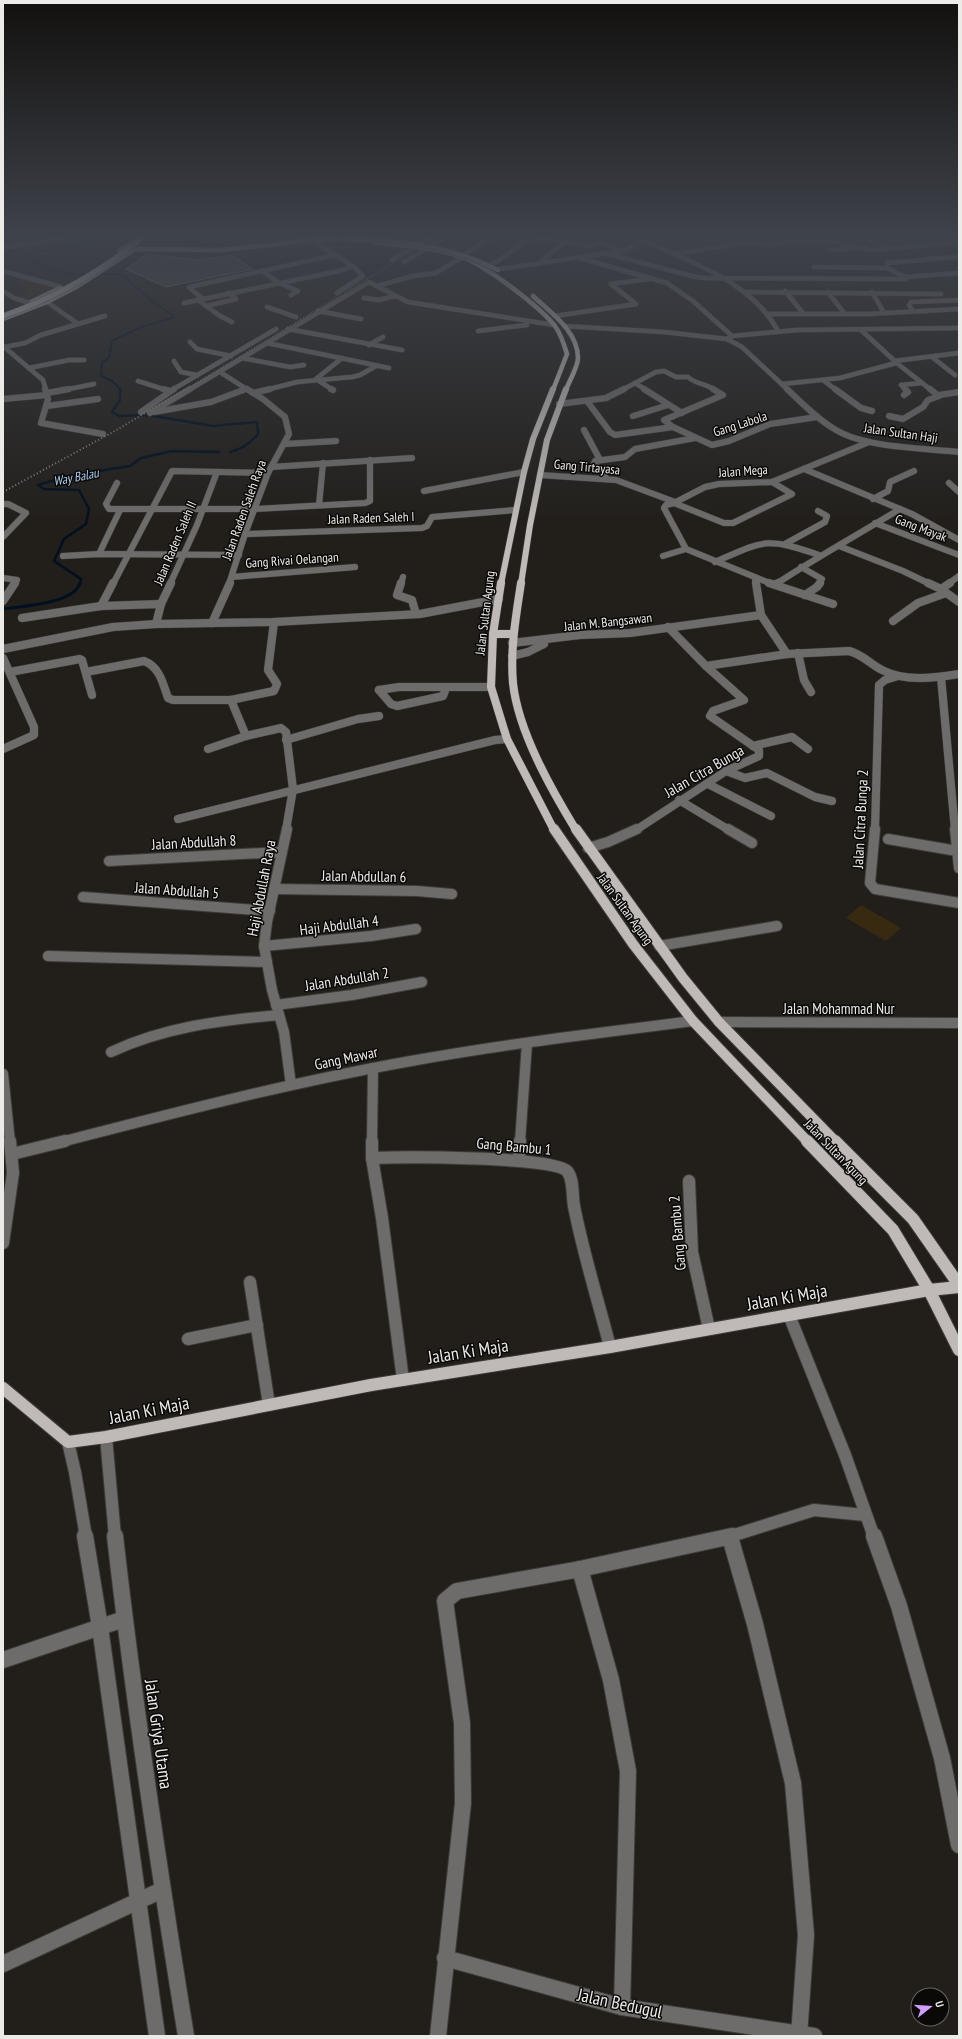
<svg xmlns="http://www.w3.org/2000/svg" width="962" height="2039" font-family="'PT Sans Narrow',sans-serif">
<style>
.green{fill:#382911}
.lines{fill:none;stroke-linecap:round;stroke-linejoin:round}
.stream-far2{stroke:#001021;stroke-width:2}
.stream-far1{stroke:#001021;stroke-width:2.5}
.stream{stroke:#001021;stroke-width:3}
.building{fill:#4b4844;stroke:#7a7772}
.minor-far5-casing{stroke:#3e3c38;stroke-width:5.5}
.minor-far4-casing{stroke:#3e3c38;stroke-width:7}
.minor-far3-casing{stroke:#3e3c38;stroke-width:9}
.minor-far2-casing{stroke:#3e3c38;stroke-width:12}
.minor-far1-casing{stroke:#3e3c38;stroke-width:14}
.minor-casing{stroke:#3e3c38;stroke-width:18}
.major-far4-casing{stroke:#3e3c38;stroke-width:5.5}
.major-far3-casing{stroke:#3e3c38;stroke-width:7}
.major-far2-casing{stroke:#3e3c38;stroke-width:9}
.major-far1-casing{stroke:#3e3c38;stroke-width:12}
.major-casing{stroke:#3e3c38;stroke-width:14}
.minor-far5{stroke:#6e6c6b;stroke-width:4.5}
.minor-far4{stroke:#6e6c6b;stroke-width:6}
.minor-far3{stroke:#6e6c6b;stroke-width:8}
.minor-far2{stroke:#6e6c6b;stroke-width:10}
.minor-far1{stroke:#6e6c6b;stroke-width:12}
.minor{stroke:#6e6c6b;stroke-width:16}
.major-far4{stroke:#bfbab7;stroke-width:4.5}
.major-far3{stroke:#bfbab7;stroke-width:6}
.major-far2{stroke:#bfbab7;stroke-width:8}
.major-far1{stroke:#bfbab7;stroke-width:10}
.major{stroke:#bfbab7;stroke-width:12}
.rail-far1{stroke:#8d8b87;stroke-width:1.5;stroke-dasharray:1 2;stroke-linecap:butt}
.rail{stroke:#8d8b87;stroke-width:2;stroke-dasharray:1 2.5;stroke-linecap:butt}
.major-bridge-casing{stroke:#3e3c38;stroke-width:5.5;stroke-linecap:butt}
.highway-bridge-casing{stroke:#3e3c38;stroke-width:6;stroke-linecap:butt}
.major-bridge{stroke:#bfbab7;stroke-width:4.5}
.highway-bridge{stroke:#dfd9d6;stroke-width:5.5}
.labels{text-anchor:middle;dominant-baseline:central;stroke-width:3;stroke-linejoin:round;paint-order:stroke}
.far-street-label{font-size:13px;fill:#ecebe8;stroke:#0a0908}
.far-water-label{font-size:13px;font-style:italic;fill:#a9cfee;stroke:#0a0908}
.street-label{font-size:15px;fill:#ecebe8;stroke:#0a0908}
.near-street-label{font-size:18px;fill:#ecebe8;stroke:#0a0908}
</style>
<rect width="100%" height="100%" fill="#221f1b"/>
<g class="green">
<polygon points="26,278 57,286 26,301 17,298 26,292 27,290 18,282"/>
<polygon points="861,905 901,928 886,941 846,918"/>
</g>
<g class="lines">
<g class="stream-far2">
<polyline points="101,274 118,274 124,276 153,302 175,317 141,327 112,341 109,358 102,363 101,376 112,381 121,390"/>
<path d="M 77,275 C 64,273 37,270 31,256 L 33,253 C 56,247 81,250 102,237"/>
</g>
<g class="stream-far1">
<path d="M 120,389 L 120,400 L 112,412 L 119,416 L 148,415 L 213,426 L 257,422 L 258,434 C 250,444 242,449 230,452"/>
<polyline points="80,584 81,579 54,561 64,539 86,524 89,509 79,490 44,489 38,485 68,476 130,466 141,458 172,451 219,452"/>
</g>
<path class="stream" d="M 3,609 C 22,606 74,604 80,583"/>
</g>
<polygon class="building" points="148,254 198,260 232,255 253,269 166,287 126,269"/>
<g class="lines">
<defs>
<g id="minor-far5">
<polyline points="865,237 889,249"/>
<polyline points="898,237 919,246"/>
<polyline points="387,239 391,237"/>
<path d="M 641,239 C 690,262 751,281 778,331"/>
<polyline points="314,241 354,267 363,276 337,293"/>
<polyline points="3,248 68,237"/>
<polyline points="830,250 860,248 876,250 959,242"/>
<polyline points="466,253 492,237"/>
<polyline points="608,254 696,277 707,278 906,279 905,277"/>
<polyline points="676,254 746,242 771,245 787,242 836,242 860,248"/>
<polyline points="580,258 667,283 693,301 732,336"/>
<polyline points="392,260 431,237"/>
<polyline points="404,262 445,237"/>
<polyline points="540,262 566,241"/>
<polyline points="887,263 955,257"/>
<polyline points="491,264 498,261 531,237 591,246 600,242 622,251"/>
<polyline points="814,267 887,268 905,277 959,273"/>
<polyline points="499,269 622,251 629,249 644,237"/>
<polyline points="3,271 61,287"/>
<polyline points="262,271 279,283 298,291 291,295"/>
<polyline points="377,286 413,276 436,273 462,257"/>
<polyline points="3,291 14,298 30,303"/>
<polyline points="785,291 803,313"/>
<polyline points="746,292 941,294"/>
<polyline points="828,292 844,313"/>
<polyline points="872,292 884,313"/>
<polyline points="364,298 379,300 395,296"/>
<polyline points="203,299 189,287 335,255"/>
<polyline points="198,300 220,316 232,322"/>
<polyline points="47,302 77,323"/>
<polyline points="184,303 339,271 350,267"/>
<polyline points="206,306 236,299 229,293"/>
<polyline points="267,307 296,317"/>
<polyline points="318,311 361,319"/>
<polyline points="913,311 909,305 911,302 959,300"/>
<polyline points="767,314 868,314 959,309"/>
<polyline points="555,316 636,304 611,284 649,279"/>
<polyline points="564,326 664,332 727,339 742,347 788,390"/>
<polyline points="288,329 402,350"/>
<polyline points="861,330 898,364 931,390"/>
<polyline points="478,331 527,325"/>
<polyline points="727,339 732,336 797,330 959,328"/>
<polyline points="190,342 197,349 231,356"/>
<polyline points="267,343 389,368"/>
<polyline points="369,345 383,337"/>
<polyline points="3,346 43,380 46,390"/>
<polyline points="4,347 25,343 41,335 105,316"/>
<polyline points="932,357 955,375"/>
<polyline points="242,358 290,367 304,365"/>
<polyline points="174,361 181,372 197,375"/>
<polyline points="894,361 959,353"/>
<polyline points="29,368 69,360 84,360"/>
<polyline points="220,372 248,390"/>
<polyline points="823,380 836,390"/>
<polyline points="138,381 166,390"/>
<polyline points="635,383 646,390"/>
<polyline points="782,384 840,378 896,363"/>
<polyline points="64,390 94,384"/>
<polyline points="172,390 276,329"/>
<polyline points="189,390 369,282 408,302 554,325"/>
<polyline points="244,390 246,389"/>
<polyline points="266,390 297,382 352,377 360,375 376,366"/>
<polyline points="333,390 316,379 342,358"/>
<path d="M 622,390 L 656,372 L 664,371 L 676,377 L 688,377 C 695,384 705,383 715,390"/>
<polyline points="906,390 901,385 922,383"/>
</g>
<g id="minor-far4">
<polyline points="45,389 48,399 41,423 103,434"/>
<polyline points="163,389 170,391"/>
<polyline points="331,389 333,390"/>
<polyline points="644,389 682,413"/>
<polyline points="713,389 723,395 664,420 673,427 712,445 729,441 770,424 817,417"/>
<path d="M 787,389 C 802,403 817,419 836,430 C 866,448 924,448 959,452"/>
<polyline points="835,389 861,408 872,411"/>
<polyline points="47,393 69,389"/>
<polyline points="253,393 270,389"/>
<polyline points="904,395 908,392 905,389"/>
<polyline points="939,395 959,392"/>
<polyline points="3,399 47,395"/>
<polyline points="587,401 610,432 615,435 673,427"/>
<polyline points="559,404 606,398 624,389"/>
<polyline points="47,406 98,399"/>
<polyline points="141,412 174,389"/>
<polyline points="154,412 211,402 246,389"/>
<polyline points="150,413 190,389"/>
<polyline points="633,416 668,405"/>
<polyline points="889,416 903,419 923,407 928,400 939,396 930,389"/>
<polyline points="584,430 600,460"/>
<polyline points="285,444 336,441"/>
<polyline points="271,467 412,458"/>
<polyline points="804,469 912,514 959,540"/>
<polyline points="540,475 616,480 675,502"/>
<polyline points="607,479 594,463 595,461 625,457 635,449 695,438"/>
<polyline points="117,483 106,504 109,509 255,509 365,503 370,501 370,460"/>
<polyline points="949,483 959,492"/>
<polyline points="424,491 524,472"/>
<polyline points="873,499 888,491 890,482 914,471"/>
<polyline points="674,503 724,523 733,523 792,494 772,482"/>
<polyline points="3,504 8,504 26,513 3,537"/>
<polyline points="319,505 323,463"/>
<polyline points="875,523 959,555"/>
<polyline points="245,534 422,528 427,526 432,517 515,510"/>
<polyline points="785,544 825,522 827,516 818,511"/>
<polyline points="839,546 903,571 930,584"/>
<polyline points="99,554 120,510"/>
<polyline points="63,556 99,554 239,555"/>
<polyline points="663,556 686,549"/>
<path d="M 715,562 C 765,540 766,537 819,555"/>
<polyline points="801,567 822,579 819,584"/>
<polyline points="232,577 355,567"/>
<polyline points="3,578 17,580 15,584"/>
<polyline points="755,578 756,584"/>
<polyline points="113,584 172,471 268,473"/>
<polyline points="170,584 197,525 217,472"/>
<polyline points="229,584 245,534 268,473 289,434 285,417 263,399 247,389"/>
<polyline points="401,584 403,577"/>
<polyline points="772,584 686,549 664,508 666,505 674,503 705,487 719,484 772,482 869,442"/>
<path d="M 776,584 C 817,557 859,534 900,509"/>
<polyline points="948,584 959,576"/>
</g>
<g id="minor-far3">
<polyline points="401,583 397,595 412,600 416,614"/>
<polyline points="756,583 761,615 787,654"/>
<polyline points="769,583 833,604"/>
<polyline points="928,583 941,589 959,602"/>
<polyline points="776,584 778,583"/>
<polyline points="941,589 950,583"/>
<polyline points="805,595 817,587 820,583"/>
<polyline points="3,601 15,583"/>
<polyline points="101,606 113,583"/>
<polyline points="22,618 101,606 161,604"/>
<polyline points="893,621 918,603 946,593"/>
<polyline points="212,623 230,583"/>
<polyline points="156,624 161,604 171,583"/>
<polyline points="512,643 580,635 630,633 761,615"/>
<polyline points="3,649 113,627 156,624 274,622 420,614 499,599"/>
<polyline points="798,653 804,680 811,692"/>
<polyline points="512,656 528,652 544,644"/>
<polyline points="3,658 34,727 34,735 3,749"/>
<path d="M 706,666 L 787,654 L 849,651 C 862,654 870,664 882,670 C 905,682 934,678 959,674"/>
<polyline points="10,672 80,659 82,660 92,695"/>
<path d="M 86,672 L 144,661 C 160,667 163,684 168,698 L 173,700 L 231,700 L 274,691 L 277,684 L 268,670 L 274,622"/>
<polyline points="941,677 955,830"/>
<polyline points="379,690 399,687 491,687"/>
<polyline points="379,690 391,704 397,706 443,696 446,688"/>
<polyline points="231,700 246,736 281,728 286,732 293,789 286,830"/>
<polyline points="286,740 358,719 379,716"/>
<polyline points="753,746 792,737 808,749"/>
<polyline points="208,749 246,736"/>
<polyline points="726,771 745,778 767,773 815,797 832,801"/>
<polyline points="708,784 771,816"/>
<polyline points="679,800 729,830"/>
<polyline points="178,819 495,740 507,739"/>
<polyline points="636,830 726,771 759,756 759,750 710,716 713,711 744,700 706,666 668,627"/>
<polyline points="875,830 879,685 885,680 898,676"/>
</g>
<g id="minor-far2">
<polyline points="287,829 267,922 264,946 272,990 284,1032 291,1085"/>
<polyline points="728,829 752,843"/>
<polyline points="875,829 870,883 875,889 959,903"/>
<polyline points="955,829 959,868"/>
<polyline points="888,839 957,851"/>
<polyline points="588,848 608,842 637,829"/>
<polyline points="109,861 281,852"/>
<polyline points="275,889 417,891 452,894"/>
<polyline points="83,897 270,911"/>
<polyline points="264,946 371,936 416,929"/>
<polyline points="659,946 777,926"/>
<polyline points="48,956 267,962"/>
<polyline points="276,1005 352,995 422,982"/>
<polyline points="719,1022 959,1023"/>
<path d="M 111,1052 C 164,1027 222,1020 279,1015"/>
<polyline points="3,1074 10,1142"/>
<path d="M 61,1142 C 177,1112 293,1082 411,1061 C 504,1044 599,1033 693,1021"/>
<polyline points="372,1142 373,1068"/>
<polyline points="520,1142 527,1043"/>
</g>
<g id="minor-far1">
<polyline points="372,1141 372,1158 382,1218 403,1380"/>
<polyline points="12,1154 65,1141"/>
<path d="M 372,1158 C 400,1157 553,1156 567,1171 C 574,1179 572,1196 574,1206 C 583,1253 598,1300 610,1347"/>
<polyline points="519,1161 520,1141"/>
<polyline points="689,1181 692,1252 709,1329"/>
<polyline points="3,1243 13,1173 10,1141"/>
<polyline points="250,1282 269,1405"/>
<polyline points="789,1315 845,1455 874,1537"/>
<polyline points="188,1339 257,1325"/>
<polyline points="106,1437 115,1537"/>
<polyline points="68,1442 75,1472 86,1537"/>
<polyline points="728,1537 814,1510 865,1515"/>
</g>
<g id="minor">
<polyline points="85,1536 100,1627 157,2036"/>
<path d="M 115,1536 C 134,1704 159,1870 186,2036"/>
<polyline points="874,1536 899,1606 942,1758 959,1845"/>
<polyline points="730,1537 755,1624 793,1783 806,1935 799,2036"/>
<polyline points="580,1569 611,1680 628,1771 622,2007"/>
<polyline points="3,1660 124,1619"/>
<polyline points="445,1958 622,2007 814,2036"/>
<polyline points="3,1964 162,1890"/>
<polyline points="438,2036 463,1803 462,1723 445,1601 457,1591 580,1569 732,1536"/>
</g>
<g id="major-far4">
<polyline points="350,237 376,238"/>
<polyline points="312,238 336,237"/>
<path d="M 374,242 C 402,246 432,247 459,256 C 483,263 539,306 555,326 C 561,334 564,344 567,354 L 553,390"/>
<polyline points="119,251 139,237"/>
<path d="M 533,296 C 550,312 578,331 578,358 C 578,367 569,381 566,390"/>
<polyline points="31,302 60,288"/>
<polyline points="3,319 47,302 76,287 135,249 219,250 308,241"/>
</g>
<g id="major-far3">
<polyline points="501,584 524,472 533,439 553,389"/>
<polyline points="521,584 530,525 547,440 566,389"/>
</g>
<g id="major-far2">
<polyline points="501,583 493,634 491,687 507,739 554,830"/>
<path d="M 521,583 C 516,616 510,649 513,683 C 518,731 551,789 576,830"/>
<polyline points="493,634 513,634"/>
</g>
<g id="major-far1">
<polyline points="554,829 633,944 693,1021 808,1142"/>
<polyline points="576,829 683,978 719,1022 836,1142"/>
</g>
<g id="major">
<polyline points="807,1141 893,1230 929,1290 959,1350"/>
<polyline points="835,1141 913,1219 959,1285"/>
<polyline points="3,1388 68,1442 106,1437 371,1385 610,1347 929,1290 959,1287"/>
</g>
</defs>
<use href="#minor-far5" class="minor-far5-casing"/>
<use href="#minor-far4" class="minor-far4-casing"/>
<use href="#minor-far3" class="minor-far3-casing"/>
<use href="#minor-far2" class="minor-far2-casing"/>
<use href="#minor-far1" class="minor-far1-casing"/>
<use href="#minor" class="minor-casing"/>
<use href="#major-far4" class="major-far4-casing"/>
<use href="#major-far3" class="major-far3-casing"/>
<use href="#major-far2" class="major-far2-casing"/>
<use href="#major-far1" class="major-far1-casing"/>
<use href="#major" class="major-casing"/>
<use href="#minor-far5" class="minor-far5"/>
<use href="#minor-far4" class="minor-far4"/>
<use href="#minor-far3" class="minor-far3"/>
<use href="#minor-far2" class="minor-far2"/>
<use href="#minor-far1" class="minor-far1"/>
<use href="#minor" class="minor"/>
<use href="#major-far4" class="major-far4"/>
<use href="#major-far3" class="major-far3"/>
<use href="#major-far2" class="major-far2"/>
<use href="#major-far1" class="major-far1"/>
<use href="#major" class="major"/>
<polyline class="rail-far1" points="185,390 436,237"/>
<polyline class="rail" points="3,492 113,432 186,389"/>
<defs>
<path id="major-bridge" d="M 296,240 C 365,237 435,238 498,270"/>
<path id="highway-bridge" d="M 3,316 C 54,298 101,272 143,237"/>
</defs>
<use href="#major-bridge" class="major-bridge-casing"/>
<use href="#highway-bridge" class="highway-bridge-casing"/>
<use href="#major-bridge" class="major-bridge"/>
<use href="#highway-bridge" class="highway-bridge"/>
</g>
<linearGradient id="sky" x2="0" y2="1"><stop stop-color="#13110f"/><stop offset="0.45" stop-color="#3e424a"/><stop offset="1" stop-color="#3e424a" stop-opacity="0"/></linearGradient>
<rect width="962" height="522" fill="url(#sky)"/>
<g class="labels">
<g class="far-street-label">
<text transform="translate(740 424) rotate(-18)">Gang Labola</text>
<text transform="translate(901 433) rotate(8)">Jalan Sultan Haji</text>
<text transform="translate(587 467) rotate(5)">Gang Tirtayasa</text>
<text transform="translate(743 471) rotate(-4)">Jalan Mega</text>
<text transform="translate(244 510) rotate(-70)">Jalan Raden Saleh Raya</text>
<text transform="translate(371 518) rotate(-2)">Jalan Raden Saleh I</text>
<text transform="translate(921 528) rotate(21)">Gang Mayak</text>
<text transform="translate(175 543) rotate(-67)">Jalan Raden Saleh II</text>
<text transform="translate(292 560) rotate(-4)">Gang Rivai Oelangan</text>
<text transform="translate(485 613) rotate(-83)">Jalan Sultan Agung</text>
<text transform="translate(608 622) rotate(-6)">Jalan M. Bangsawan</text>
<text transform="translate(625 909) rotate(54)">Jalan Sultan Agung</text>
<text transform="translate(836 1152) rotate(46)">Jalan Sultan Agung</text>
</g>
<g class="far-water-label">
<text transform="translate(76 477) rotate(-11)">Way Balau</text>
</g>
<g class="street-label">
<text transform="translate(704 771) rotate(-30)">Jalan Citra Bunga</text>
<text transform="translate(860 819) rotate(-87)">Jalan Citra Bunga 2</text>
<text transform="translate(194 842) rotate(-3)">Jalan Abdullah 8</text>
<text transform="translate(364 876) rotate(1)">Jalan Abdullan 6</text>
<text transform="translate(261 888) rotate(-79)">Haji Abdullah Raya</text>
<text transform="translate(177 890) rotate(4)">Jalan Abdullah 5</text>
<text transform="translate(339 925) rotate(-7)">Haji Abdullah 4</text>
<text transform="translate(347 979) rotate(-9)">Jalan Abdullah 2</text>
<text x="839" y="1008">Jalan Mohammad Nur</text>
<text transform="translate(346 1058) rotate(-12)">Gang Mawar</text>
<text transform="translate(514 1146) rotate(5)">Gang Bambu 1</text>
<text transform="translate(677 1233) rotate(-95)">Gang Bambu 2</text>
</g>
<g class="near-street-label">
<text transform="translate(787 1297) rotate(-10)">Jalan Ki Maja</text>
<text transform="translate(468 1351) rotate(-9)">Jalan Ki Maja</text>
<text transform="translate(149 1410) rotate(-11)">Jalan Ki Maja</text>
<text transform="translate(159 1734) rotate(82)">Jalan Griya Utama</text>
<text transform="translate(620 2003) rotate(12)">Jalan Bedugul</text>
</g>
</g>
<rect width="962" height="2039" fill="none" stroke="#ecebe8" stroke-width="8"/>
<g transform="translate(930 2007) rotate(73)"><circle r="19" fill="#0a0908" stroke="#646362"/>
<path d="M0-3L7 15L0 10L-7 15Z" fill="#d19dfe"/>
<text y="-6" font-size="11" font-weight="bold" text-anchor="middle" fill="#ecebe8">U</text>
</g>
</svg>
